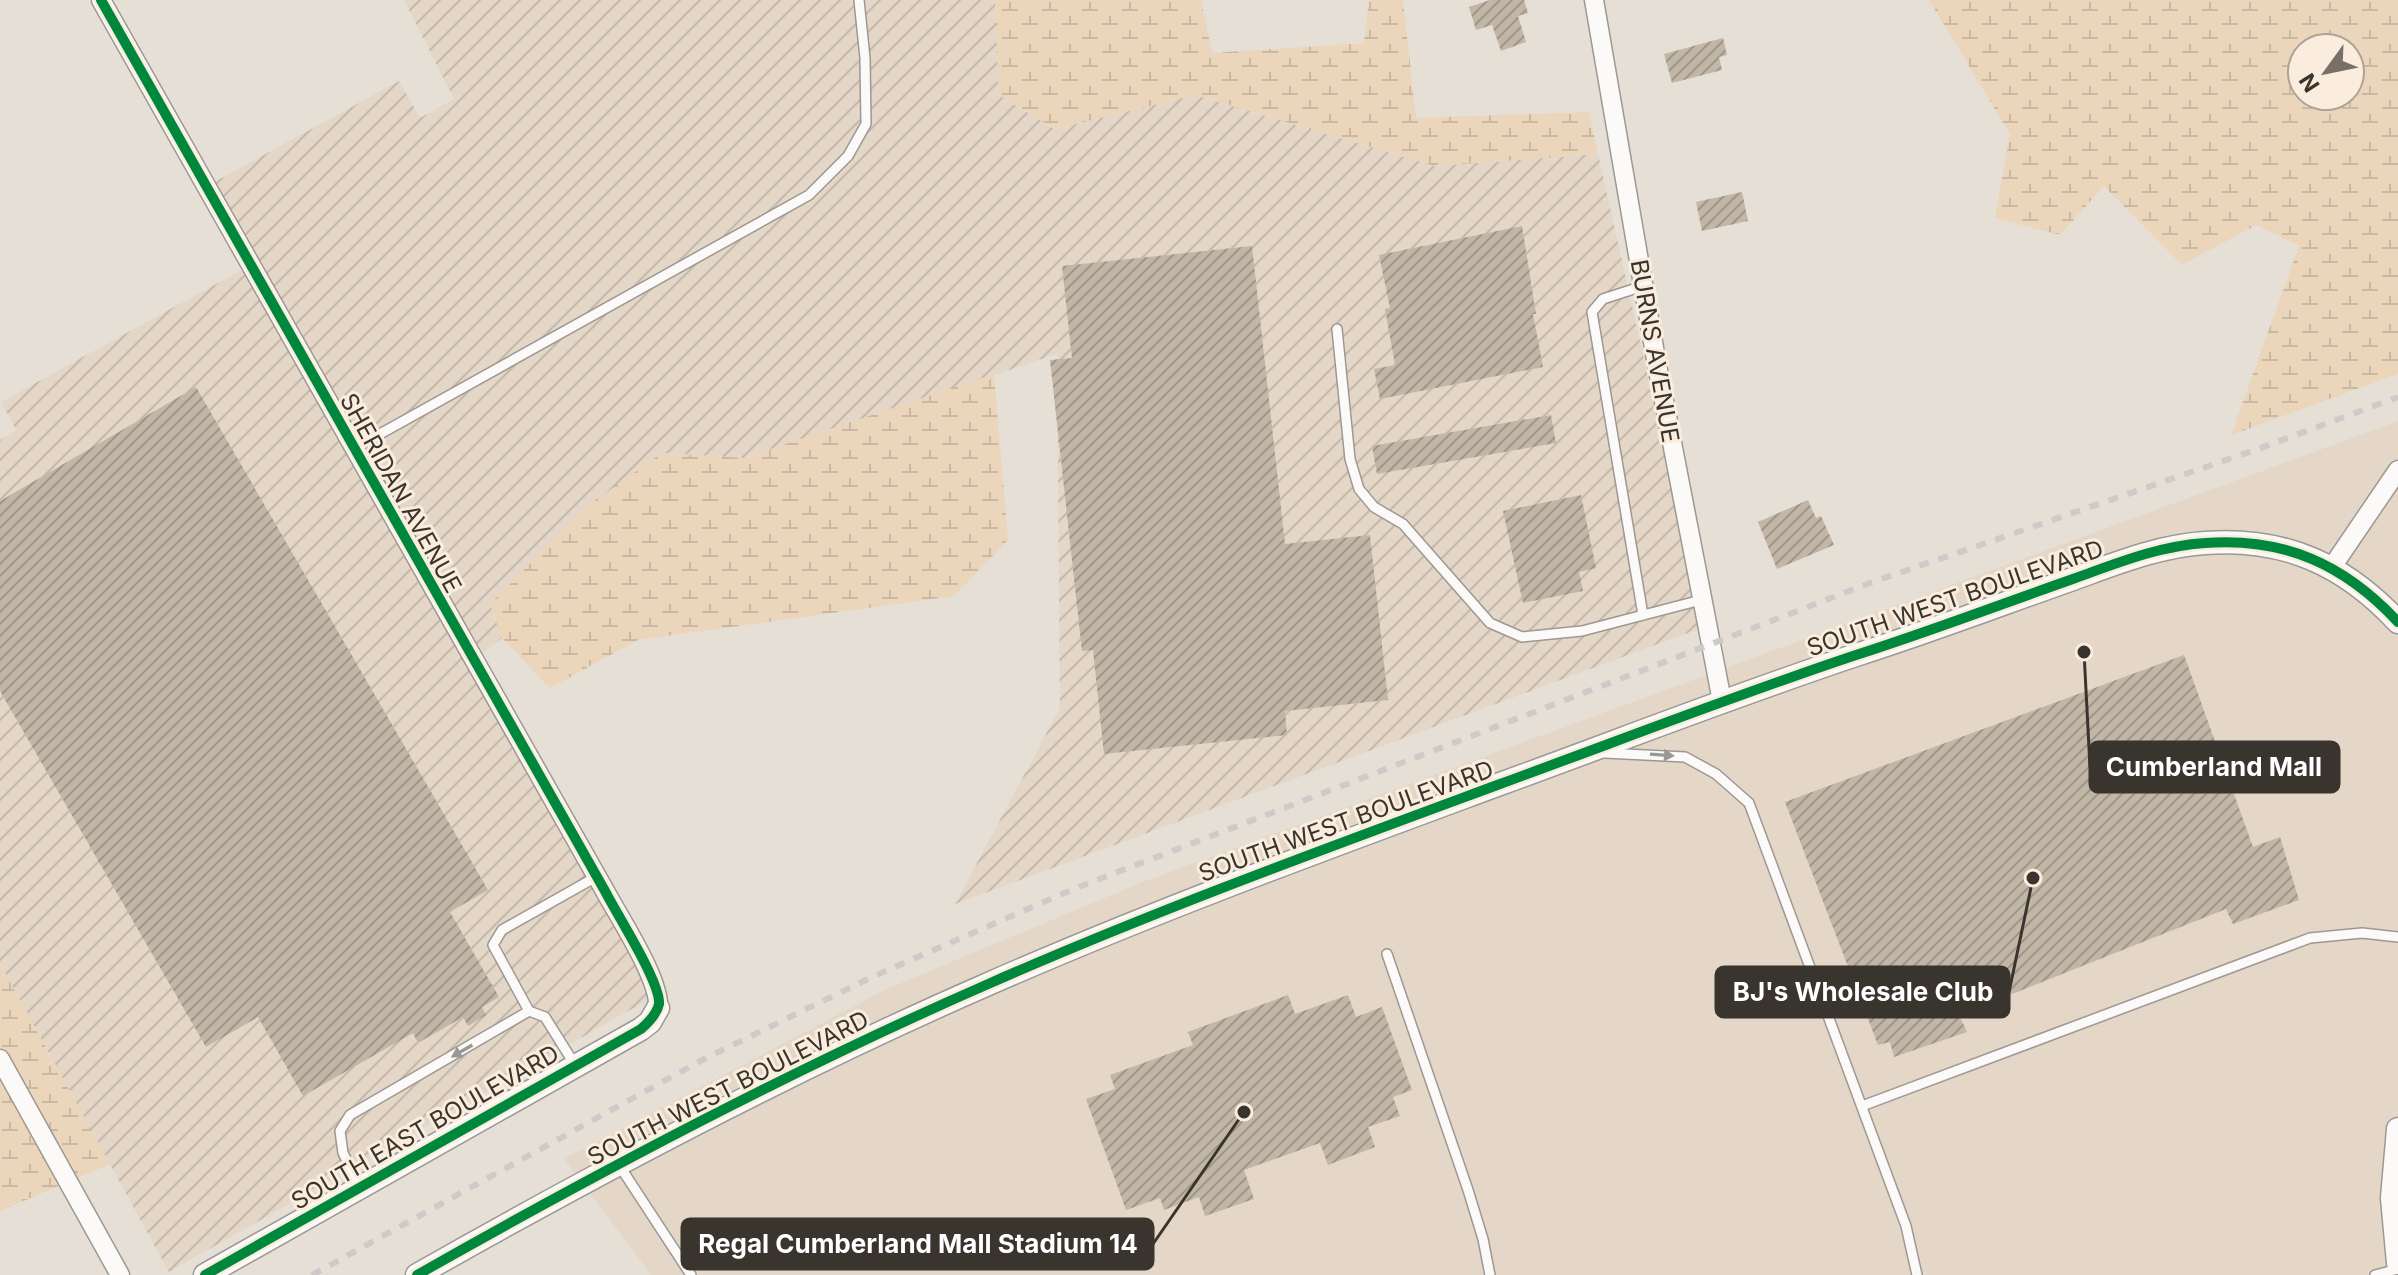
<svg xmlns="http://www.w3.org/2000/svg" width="2398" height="1275" font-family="Inter,sans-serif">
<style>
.built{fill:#e4d7c7}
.industrial{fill:url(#industrial-furrows)}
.wetland{fill:url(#wetland-marsh);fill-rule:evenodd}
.building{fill:url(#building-hatch)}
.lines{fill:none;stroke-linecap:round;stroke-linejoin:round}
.service-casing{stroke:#9d9891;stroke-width:12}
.minor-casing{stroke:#9d9891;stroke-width:21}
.tertiary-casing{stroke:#9d9891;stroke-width:25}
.service{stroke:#fbfaf9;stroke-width:9}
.minor{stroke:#fbfaf9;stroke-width:18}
.tertiary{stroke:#fbfaf9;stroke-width:22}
.rail{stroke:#cdcbc9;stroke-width:6;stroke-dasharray:10 10;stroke-linecap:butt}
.cycleway-casing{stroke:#faeddd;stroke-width:15}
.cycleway{stroke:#00873e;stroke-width:10}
.oneway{fill:#9a9794}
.labels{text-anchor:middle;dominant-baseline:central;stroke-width:6;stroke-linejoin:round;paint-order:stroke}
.street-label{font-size:24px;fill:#39342e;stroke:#faeddd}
.leader{fill:none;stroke:#39342e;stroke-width:3}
.callout-dot{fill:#39342e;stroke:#faeddd;stroke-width:3}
.callout{fill:#39342e;stroke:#39342e;stroke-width:3}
.callout-label{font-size:26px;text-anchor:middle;font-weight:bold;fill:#fff}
</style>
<defs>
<pattern id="industrial-furrows" width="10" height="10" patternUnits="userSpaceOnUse" patternTransform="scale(2)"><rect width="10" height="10" fill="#e4d7c7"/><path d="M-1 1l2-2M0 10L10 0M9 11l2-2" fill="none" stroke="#c4b9ab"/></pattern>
<pattern id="wetland-marsh" width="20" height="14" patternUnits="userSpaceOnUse" patternTransform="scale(2)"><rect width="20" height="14" fill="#ebd6bc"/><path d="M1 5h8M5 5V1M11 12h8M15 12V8" fill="none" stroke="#cab8a2"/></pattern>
<pattern id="building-hatch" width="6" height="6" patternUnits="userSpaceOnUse" patternTransform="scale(2)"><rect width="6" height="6" fill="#c2b6a7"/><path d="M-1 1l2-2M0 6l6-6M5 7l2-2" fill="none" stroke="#9f9588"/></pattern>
</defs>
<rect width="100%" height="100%" fill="#e6dfd6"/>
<polygon class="built" points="2398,421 2398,1275 651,1275 564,1159 887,989 1140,883"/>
<polygon class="industrial" points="404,0 995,0 999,95 1054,129 1195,95 1435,166 1598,154 1704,627 955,904 1060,708 1057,354 744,458 662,453 490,604 502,638 470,662 660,993 169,1272 0,964 0,440 16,430 1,402 247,267 207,186 399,81 420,118 454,99"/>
<g class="wetland">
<polygon points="995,0 1201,0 1212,53 1364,43 1369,0 1403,0 1416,118 1589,112 1598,154 1435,166 1195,95 1055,129 999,95"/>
<path d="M 1929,0 L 2398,0 L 2398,374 L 2231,435 L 2299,246 L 2256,225 L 2182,265 L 2104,186 L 2060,235 L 1995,218 L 2010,134 ZM 2302,48 L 2350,48 L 2350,96 L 2302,96 Z"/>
<polygon points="994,374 1008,540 954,596 638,640 550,688 502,638 490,604 590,504 662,453 744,458"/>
<polygon points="0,964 110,1164 0,1211"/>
</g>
<g class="building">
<polygon points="1490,0 1524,0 1528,13 1518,16 1526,42 1501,51 1492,25 1476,30 1469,7"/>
<polygon points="1723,38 1727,55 1719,57 1722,70 1672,83 1664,54"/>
<polygon points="1742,192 1748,221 1702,231 1696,202"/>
<polygon points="1522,226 1536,314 1533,314 1543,367 1380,399 1374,369 1395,365 1385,309 1390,308 1379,255"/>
<polygon points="1252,246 1285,544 1370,535 1388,700 1285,711 1287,735 1104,754 1093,650 1082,651 1050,360 1072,358 1062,266"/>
<polygon points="196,387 488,890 450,912 499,997 482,1007 486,1015 468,1026 463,1017 418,1043 413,1033 303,1096 258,1017 206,1047 0,691 0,501"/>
<polygon points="1551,415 1556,443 1377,474 1372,446"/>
<polygon points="1581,495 1596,568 1579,572 1583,591 1523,603 1503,511"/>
<polygon points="1808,500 1816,518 1821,516 1834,545 1777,569 1758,522"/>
<polygon points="2184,655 2253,847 2280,837 2299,900 2233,924 2226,909 1959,1015 1967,1032 1894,1057 1890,1042 1878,1045 1785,802"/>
<polygon points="1288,995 1295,1014 1348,995 1356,1017 1382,1007 1412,1090 1393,1097 1400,1116 1368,1127 1375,1147 1328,1165 1320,1143 1244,1170 1254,1199 1205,1216 1199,1197 1164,1210 1160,1198 1126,1210 1086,1099 1115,1089 1110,1075 1193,1045 1188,1032"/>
</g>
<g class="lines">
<defs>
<g id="service">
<polyline points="1643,286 1603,299 1592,312 1643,615"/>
<polyline points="1337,329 1350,459 1359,489 1374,507 1403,524 1490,623 1522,637 1582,631 1701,600"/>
<polyline points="353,449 809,195 848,156 866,124 865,58 859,0"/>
<polyline points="1605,753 1685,757 1716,774 1749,803 1906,1226 1917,1275"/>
<polyline points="1387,954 1468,1190 1483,1239 1490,1275"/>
<polyline points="575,1065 545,1017 529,1011 493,945 502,930 596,877"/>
<polyline points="1862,1106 2310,938 2362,933 2398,937"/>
<polyline points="619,1165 691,1275"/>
<polyline points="360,1186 343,1153 340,1131 350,1115 529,1011"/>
<polyline points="2375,1275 2398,1269"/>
</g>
<g id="minor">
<path d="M 101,0 L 605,891 C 619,917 661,981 658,1008"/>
<polyline points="1594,0 1657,365 1722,701"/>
<polyline points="2332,567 2398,470"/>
<polyline points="0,1059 120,1275"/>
</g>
<g id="tertiary">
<polyline points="2398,1129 2392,1198 2398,1263"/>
<polyline points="205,1275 641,1029 650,1022 658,1008"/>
<path d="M 417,1275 C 602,1170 791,1070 986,985 C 1154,911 1327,848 1500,784 C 1618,741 1736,695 1856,655 C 1928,632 1999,605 2070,580 C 2115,564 2158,546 2205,543 C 2285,537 2345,565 2398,622"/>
</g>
</defs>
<use href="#service" class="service-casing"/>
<use href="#minor" class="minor-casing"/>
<use href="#tertiary" class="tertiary-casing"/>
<use href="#service" class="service"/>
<use href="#minor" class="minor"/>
<use href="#tertiary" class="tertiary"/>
<polyline class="rail" points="312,1275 704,1059 874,976 1076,888 1870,583 2258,449 2398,397"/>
<defs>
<g id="cycleway">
<path d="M 101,0 L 605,891 C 616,913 661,983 659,1004 C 657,1014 649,1022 641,1029 L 205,1275"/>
<path d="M 417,1275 C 602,1170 791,1070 986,985 C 1154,911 1327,848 1500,784 C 1618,741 1736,695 1856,655 C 1928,632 1999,605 2070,580 C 2115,564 2158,546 2205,543 C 2285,537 2345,565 2398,622"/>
</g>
</defs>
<use href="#cycleway" class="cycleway-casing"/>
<use href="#cycleway" class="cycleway"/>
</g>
<defs><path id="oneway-solid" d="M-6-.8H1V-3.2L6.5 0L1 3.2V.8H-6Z" transform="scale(2)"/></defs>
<g class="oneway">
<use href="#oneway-solid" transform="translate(1662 755) rotate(4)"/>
<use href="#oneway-solid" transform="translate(462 1051) rotate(150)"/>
</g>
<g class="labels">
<g class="street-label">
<text transform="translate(1655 351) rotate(80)">BURNS AVENUE</text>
<text transform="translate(401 493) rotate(61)">SHERIDAN AVENUE</text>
<text transform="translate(1955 598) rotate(-19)">SOUTH WEST BOULEVARD</text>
<text transform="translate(1346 821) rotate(-20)">SOUTH WEST BOULEVARD</text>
<text transform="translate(728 1088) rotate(-27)">SOUTH WEST BOULEVARD</text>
<text transform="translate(425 1127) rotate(-30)">SOUTH EAST BOULEVARD</text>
</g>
</g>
<path class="leader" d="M2084 652L2090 767M2033 878L2009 992M1244 1112L1153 1244"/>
<g class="callout-dot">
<circle cx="2084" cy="652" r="8"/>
<circle cx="2033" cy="878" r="8"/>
<circle cx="1244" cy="1112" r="8"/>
</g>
<g class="callout">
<rect x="2090" y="742" width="249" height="50" rx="8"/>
<rect x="1716" y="967" width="293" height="50" rx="8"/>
<rect x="682" y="1219" width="471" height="50" rx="8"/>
</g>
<g class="callout-label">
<text x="2214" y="776">Cumberland Mall</text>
<text x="1863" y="1001">BJ's Wholesale Club</text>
<text x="918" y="1253">Regal Cumberland Mall Stadium 14</text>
</g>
<g transform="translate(2326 72) rotate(237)"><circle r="38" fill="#faeddd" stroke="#ada397" stroke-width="2"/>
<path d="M0-6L14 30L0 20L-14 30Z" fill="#767069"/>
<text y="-12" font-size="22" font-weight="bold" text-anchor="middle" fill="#39342e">N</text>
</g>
</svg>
